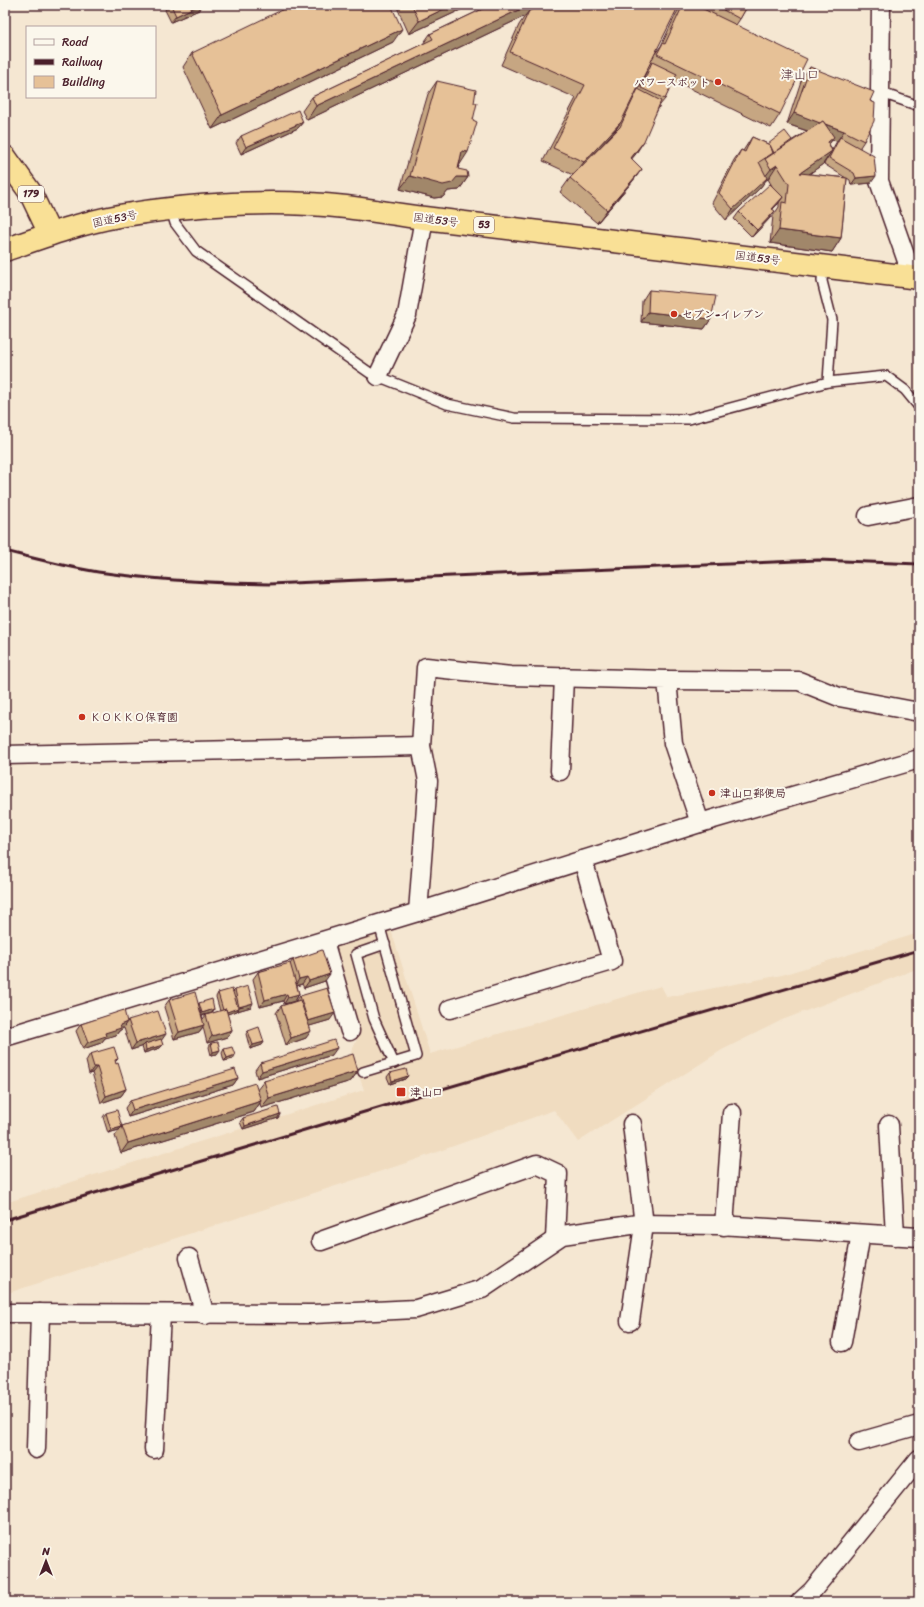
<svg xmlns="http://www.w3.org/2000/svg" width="924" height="1607" font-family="Sriracha,'Klee One',sans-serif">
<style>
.built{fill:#f0dcc0}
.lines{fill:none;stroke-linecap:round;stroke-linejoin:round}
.lane-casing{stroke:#4a1f2b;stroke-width:12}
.street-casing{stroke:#4a1f2b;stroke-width:21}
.highway-casing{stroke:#4a1f2b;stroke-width:25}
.lane{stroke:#fbf7ec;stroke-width:9}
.street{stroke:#fbf7ec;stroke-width:18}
.highway{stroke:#f9e096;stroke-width:22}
.rail{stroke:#4a1f2b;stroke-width:3}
.wall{fill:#c6a682;stroke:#4a1f2b;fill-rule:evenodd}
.shaded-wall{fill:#a1876a;stroke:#4a1f2b}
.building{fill:#e6c197;stroke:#4a1f2b}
.poi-dot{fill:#c8321e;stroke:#fbf7ec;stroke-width:1.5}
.labels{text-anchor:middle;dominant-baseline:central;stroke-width:4;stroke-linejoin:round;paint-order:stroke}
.shield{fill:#fbf7ec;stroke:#7f6065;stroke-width:1}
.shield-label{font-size:10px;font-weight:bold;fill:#4a1f2b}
.poi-label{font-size:11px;font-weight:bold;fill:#4a1f2b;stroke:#fbf7ec;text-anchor:start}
.street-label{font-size:11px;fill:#4a1f2b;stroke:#fbf7ec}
.quarter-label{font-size:13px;fill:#4a1f2b;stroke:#fbf7ec}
</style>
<rect width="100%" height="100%" fill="#f5e7d2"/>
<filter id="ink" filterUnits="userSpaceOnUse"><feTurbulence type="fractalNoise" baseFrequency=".025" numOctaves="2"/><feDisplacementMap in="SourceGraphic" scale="8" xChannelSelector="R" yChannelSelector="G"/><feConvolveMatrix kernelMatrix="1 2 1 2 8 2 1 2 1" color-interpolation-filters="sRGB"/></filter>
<g filter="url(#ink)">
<polygon class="built" points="391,930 430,1054 661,986 667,997 782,975 919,933 919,968 782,1020 722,1050 578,1142 554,1110 409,1162 5,1294 5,1203 364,1090 351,1052 359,1035 334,948"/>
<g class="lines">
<defs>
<g id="lane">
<polyline points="879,92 919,106"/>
<polyline points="171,209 175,223 196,251 370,373 447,404 514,418 689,419 828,382 832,320 822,281 823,266"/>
<polyline points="828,382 886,376 905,390 919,407"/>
<polyline points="385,944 356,954 374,1019 394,1063"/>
<polyline points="363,1072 416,1056 379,924"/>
</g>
<g id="street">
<polyline points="881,5 879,181 907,261 907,277"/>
<polyline points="378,376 407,315 424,218"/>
<polyline points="868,516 919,506"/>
<polyline points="667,680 799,681 839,697 919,712"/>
<polyline points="5,755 421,746"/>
<polyline points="560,771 564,677"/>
<polyline points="418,912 428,781 421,746 426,667 511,676 667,680 673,743 700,823"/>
<polyline points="324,941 350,1031"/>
<polyline points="450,1009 612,961 583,860"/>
<polyline points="5,1037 418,912 700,823 919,759"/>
<polyline points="889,1125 895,1236"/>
<polyline points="724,1226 732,1113"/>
<polyline points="321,1241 537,1164 558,1174 555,1239"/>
<polyline points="189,1258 205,1315"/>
<polyline points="5,1313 313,1314 416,1309 482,1289 562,1235 638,1224 719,1225 919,1237"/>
<polyline points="630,1321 644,1225 632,1124"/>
<polyline points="842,1342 861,1234"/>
<polyline points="859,1442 919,1425"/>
<polyline points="36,1449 40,1313"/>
<polyline points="154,1449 161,1314"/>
<polyline points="800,1602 812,1591 919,1459"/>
</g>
<g id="highway">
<polyline points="5,157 30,192 50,234"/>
<path d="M 5,250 C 42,237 80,223 119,216 C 190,204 274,199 346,207 C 372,210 398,215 424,218 L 919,278"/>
</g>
</defs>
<use href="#lane" class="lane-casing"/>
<use href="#street" class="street-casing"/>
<use href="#highway" class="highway-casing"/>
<use href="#lane" class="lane"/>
<use href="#street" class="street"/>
<use href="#highway" class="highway"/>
<g class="rail">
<path d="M 5,551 C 36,559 67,567 98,572 C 155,580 212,583 269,584 L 818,560 L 919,564"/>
<polyline points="5,1220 401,1101 919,950"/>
</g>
</g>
<g class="wall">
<polygon points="168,5 202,5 199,10 171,22 165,10"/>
<polygon points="396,5 471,5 409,34"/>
<path d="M 491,5 L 679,5 L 653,56 L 661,46 L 676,14 L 682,5 L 695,5 L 702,8 L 704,5 L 748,5 L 740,19 L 736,25 L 780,114 L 771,128 L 673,80 L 665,99 L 660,105 L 635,155 L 631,159 L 642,169 L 632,182 L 597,223 L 560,192 L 570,178 L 573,175 L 543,161 L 576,98 L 501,65 L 519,25 L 525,16 L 307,120 L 302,111 L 312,97 L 423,44 L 430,34 ZM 648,68 L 639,89 L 633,96 ZM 618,126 L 614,133 L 598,150 L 611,135 Z"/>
<polygon points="393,42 212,129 183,67 192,53"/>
<path d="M 810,67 L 870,101 L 864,141 L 860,147 L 871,183 L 851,185 L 850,180 L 847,178 L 841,238 L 832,252 L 770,243 L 773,216 L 779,207 L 779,202 L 773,209 L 770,218 L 752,237 L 734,219 L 739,212 L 772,186 L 768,179 L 766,180 L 760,188 L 726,220 L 712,203 L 734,160 L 741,150 L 743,151 L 752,137 L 768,144 L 791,141 L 807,131 L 787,124 L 802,78 ZM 832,140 L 837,141 L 832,150 L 829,144 ZM 830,153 L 824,164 L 846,178 L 809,174 L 823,164 Z"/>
<polygon points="437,81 459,166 458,169 468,177 459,190 448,191 443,197 434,198 400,189 428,94"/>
<polygon points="303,122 298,128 241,154 236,143 241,136"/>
<polygon points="649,290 711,319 704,329 641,322 642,301"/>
<polygon points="293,960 325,981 304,988 302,984 297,986 299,994 295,1001 284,1004 283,1001 260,1007 253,979 258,972 290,964"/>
<polygon points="235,990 251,1007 237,1011 237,1010 236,1011 227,1014 232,1030 227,1037 207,1043 203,1027 199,1032 174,1039 164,1007 169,1000 198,1004 199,1003 214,1009 212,1013 202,1016 203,1019 206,1015 220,1011 216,997 218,993 233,992"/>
<polygon points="300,996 330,1020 309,1026 306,1038 286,1045 276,1013 281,1006 296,1001"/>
<polygon points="128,1020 161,1040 160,1048 144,1053 142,1047 143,1046 131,1050 124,1028 122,1029 119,1031 116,1035 105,1038 101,1043 83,1049 76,1031 81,1024 127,1022"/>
<polygon points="248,1031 264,1042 262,1045 250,1049 246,1034"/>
<polygon points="211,1043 217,1054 211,1055 209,1047"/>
<polygon points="224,1049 233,1059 224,1061 222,1053"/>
<polygon points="90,1054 118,1059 115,1062 126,1089 121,1096 101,1103 92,1073 89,1074 86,1061"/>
<polygon points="332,1055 257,1078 255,1070 260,1063"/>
<polygon points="358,1071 351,1081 261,1108 260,1103 254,1112 121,1153 115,1136 122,1126 257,1090 264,1081"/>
<polygon points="390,1073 405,1079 390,1084 387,1077"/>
<polygon points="238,1078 233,1085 128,1117 125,1108 130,1101"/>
<polygon points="106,1113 122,1127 119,1130 108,1133 103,1117"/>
<polygon points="280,1114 278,1118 243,1129 240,1122 243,1118"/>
</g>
<g class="shaded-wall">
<polygon points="199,5 202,5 199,10 171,22 176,16"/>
<polygon points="452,5 471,5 409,34 419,21"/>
<polygon points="529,5 548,5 529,11 525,16 307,120 316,106"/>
<polygon points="402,29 393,42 212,129 222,115"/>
<polygon points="794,113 844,131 837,141 832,140 824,151 828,142 831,139 787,124"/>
<polygon points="303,122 298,128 241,154 246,147"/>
<polygon points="621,122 611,135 574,175 584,162"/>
<polygon points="644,141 635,155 621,172 631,158"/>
<polygon points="462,151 468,152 459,166"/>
<polygon points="832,151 823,164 791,187 800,173"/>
<polygon points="777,165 768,179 766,180 760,188 726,220 733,209 761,182 771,169"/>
<polygon points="642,169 632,182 597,223 607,210"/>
<polygon points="410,176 468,177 459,190 448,191 443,197 434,198 400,189"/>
<polygon points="876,176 871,183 851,185 856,178"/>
<polygon points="783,197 778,204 767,215 772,209"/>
<polygon points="775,211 770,218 752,237 757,230"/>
<polygon points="779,230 841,238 832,252 770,243"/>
<polygon points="648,312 711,319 704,329 641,322"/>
<polygon points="330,974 325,981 304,988 309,981"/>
<polygon points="307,977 302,984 295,986 299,979"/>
<polygon points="287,994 283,1001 260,1007 265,1000"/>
<polygon points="299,994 295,1001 284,1004 288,997"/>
<polygon points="253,1003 251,1007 237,1011 239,1007"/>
<polygon points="238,1008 236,1011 222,1016 224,1012"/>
<polygon points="214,1009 212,1013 199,1016 202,1013"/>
<polygon points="335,1013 330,1020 303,1028 308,1021"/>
<polygon points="127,1022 122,1029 119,1031 116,1035 105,1038 101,1043 83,1049 88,1042 120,1025"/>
<polygon points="204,1025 199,1032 174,1039 179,1032"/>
<polygon points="232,1030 227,1037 207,1043 212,1036"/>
<polygon points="311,1031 306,1038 286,1045 291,1038"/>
<polygon points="166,1034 161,1041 145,1044 143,1046 131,1050 136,1043"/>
<polygon points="264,1042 262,1045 250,1049 253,1045"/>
<polygon points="163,1045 160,1048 144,1053 146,1050"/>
<polygon points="337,1048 332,1055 257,1078 262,1071"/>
<polygon points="220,1050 217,1054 211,1055 213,1052"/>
<polygon points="235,1055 233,1059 224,1061 227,1058"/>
<polygon points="94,1067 97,1067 92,1073 89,1074"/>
<polygon points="358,1071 351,1081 261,1108 269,1098"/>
<polygon points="408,1076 405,1079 390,1084 392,1081"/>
<polygon points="238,1078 233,1085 128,1117 133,1110"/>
<polygon points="126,1089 121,1096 101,1103 106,1096"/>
<polygon points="261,1101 254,1112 121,1153 128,1143"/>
<polygon points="280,1114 278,1118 243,1129 245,1126"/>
<polygon points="122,1127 119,1130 108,1133 111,1130"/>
</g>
<g class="building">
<polygon points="171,5 199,5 176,16"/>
<polygon points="292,5 391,5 402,29 222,115 192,53"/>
<polygon points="412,5 452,5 419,21"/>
<polygon points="491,5 529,5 316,106 312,97 433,39 430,34"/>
<polygon points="542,5 679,5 621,122 584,162 553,148 585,85 510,52 529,11"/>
<polygon points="683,5 695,5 807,59 780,114 657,54 663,43 665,44"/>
<polygon points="714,5 748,5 740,19"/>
<polygon points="652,62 677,74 665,99 641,88"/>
<polygon points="810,67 874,92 870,101 875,103 874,121 864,141 844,131 825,124 823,121 820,123 794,113"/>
<polygon points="437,81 476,90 474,103 477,103 473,120 477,122 468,152 462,151 458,169 467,171 468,177 457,177 452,183 443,185 410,176"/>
<polygon points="638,89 661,101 644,141 631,158 642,169 607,210 570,178 620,127"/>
<polygon points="298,110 303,122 246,147 241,136"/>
<polygon points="823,121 834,137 828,142 832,151 800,173 847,178 841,238 779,230 782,202 787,203 789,184 777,165 771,169 765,159"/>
<polygon points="785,131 792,140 774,153 770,145 768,144"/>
<polygon points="752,137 770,145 773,153 759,162 767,178 733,209 719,193 741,150 745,152"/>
<polygon points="840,137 874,156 876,176 856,178 854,173 829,158"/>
<polygon points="770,184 783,197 772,209 775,211 757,230 739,212"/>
<polygon points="649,290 716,296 711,319 648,312"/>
<polygon points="322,950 330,974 309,981 307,977 299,979 293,960"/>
<polygon points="290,963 299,994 288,997 287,994 265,1000 258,972"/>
<polygon points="248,986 253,1003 239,1007 235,990"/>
<polygon points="327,988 335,1013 308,1021 300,996"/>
<polygon points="232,989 238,1008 227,1012 226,1009 223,1010 218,993"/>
<polygon points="195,992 204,1025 179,1032 169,1000"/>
<polygon points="212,999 214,1009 202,1013 199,1003"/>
<polygon points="300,1000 311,1031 291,1038 281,1006"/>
<polygon points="226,1009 232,1030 212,1036 206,1015"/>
<polygon points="124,1010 127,1022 120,1025 121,1028 105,1033 106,1036 88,1042 81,1024"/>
<polygon points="158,1011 166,1034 136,1043 128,1020"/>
<polygon points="259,1027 264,1042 253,1045 248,1031"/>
<polygon points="161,1039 163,1045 146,1050 145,1044"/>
<polygon points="334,1040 337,1048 262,1071 260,1063"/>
<polygon points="218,1042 220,1050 213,1052 211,1043"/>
<polygon points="114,1047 118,1059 115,1060 116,1064 118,1063 126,1089 106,1096 97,1067 94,1067 90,1054"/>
<polygon points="232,1047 235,1055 227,1058 224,1049"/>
<polygon points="353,1054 358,1071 269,1098 264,1081"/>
<polygon points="235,1069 238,1078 133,1110 130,1101"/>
<polygon points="406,1069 408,1076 392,1081 390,1073"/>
<polygon points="255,1083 261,1101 128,1143 122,1126"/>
<polygon points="278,1107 280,1114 245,1126 243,1118"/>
<polygon points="117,1110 122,1127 111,1130 106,1113"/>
</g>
</g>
<g class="poi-dot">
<circle cx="718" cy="82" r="4"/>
<circle cx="674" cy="314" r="4"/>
<circle cx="82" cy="717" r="4"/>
<circle cx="712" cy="793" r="4"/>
<rect x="396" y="1087" width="10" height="10" rx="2"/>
</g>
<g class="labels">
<g class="shield">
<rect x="18" y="186" width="26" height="16" rx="3"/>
<rect x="474" y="217" width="20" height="16" rx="3"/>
</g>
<g class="shield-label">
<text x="31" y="194">179</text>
<text x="484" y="225">53</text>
</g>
<g class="poi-label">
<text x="710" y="82" text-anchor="end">パワースポット</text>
<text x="682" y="314">セブン-イレブン</text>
<text x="90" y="717">ＫＯＫＫＯ保育園</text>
<text x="720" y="793">津山口郵便局</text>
<text x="410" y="1092">津山口</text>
</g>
<g class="street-label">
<text transform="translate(115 219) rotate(-12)">国道53号</text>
<text transform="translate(436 220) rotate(7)">国道53号</text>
<text transform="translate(758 258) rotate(7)">国道53号</text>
</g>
<g class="quarter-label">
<text x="800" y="74">津山口</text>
</g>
</g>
<rect width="924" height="1607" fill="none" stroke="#fbf7ec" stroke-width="20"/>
<rect x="10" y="10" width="904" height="1587" fill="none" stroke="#4a1f2b" stroke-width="1.5" filter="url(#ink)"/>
<rect x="26" y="26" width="130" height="72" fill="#fbf7ec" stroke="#b4a19f"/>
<rect x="34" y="39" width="20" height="6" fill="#fbf7ec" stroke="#b4a19f"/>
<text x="62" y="46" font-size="12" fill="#4a1f2b">Road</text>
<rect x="34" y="59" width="20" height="6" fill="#4a1f2b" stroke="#b4a19f"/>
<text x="62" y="66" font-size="12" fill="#4a1f2b">Railway</text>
<rect x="34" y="76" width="20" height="12" fill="#e6c197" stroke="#b4a19f"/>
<text x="62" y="86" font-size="12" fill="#4a1f2b">Building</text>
<g transform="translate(46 1561)" stroke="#fbf7ec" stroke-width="3" paint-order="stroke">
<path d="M0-3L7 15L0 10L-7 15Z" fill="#4a1f2b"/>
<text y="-6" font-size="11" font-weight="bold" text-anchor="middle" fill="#4a1f2b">N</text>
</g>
</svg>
